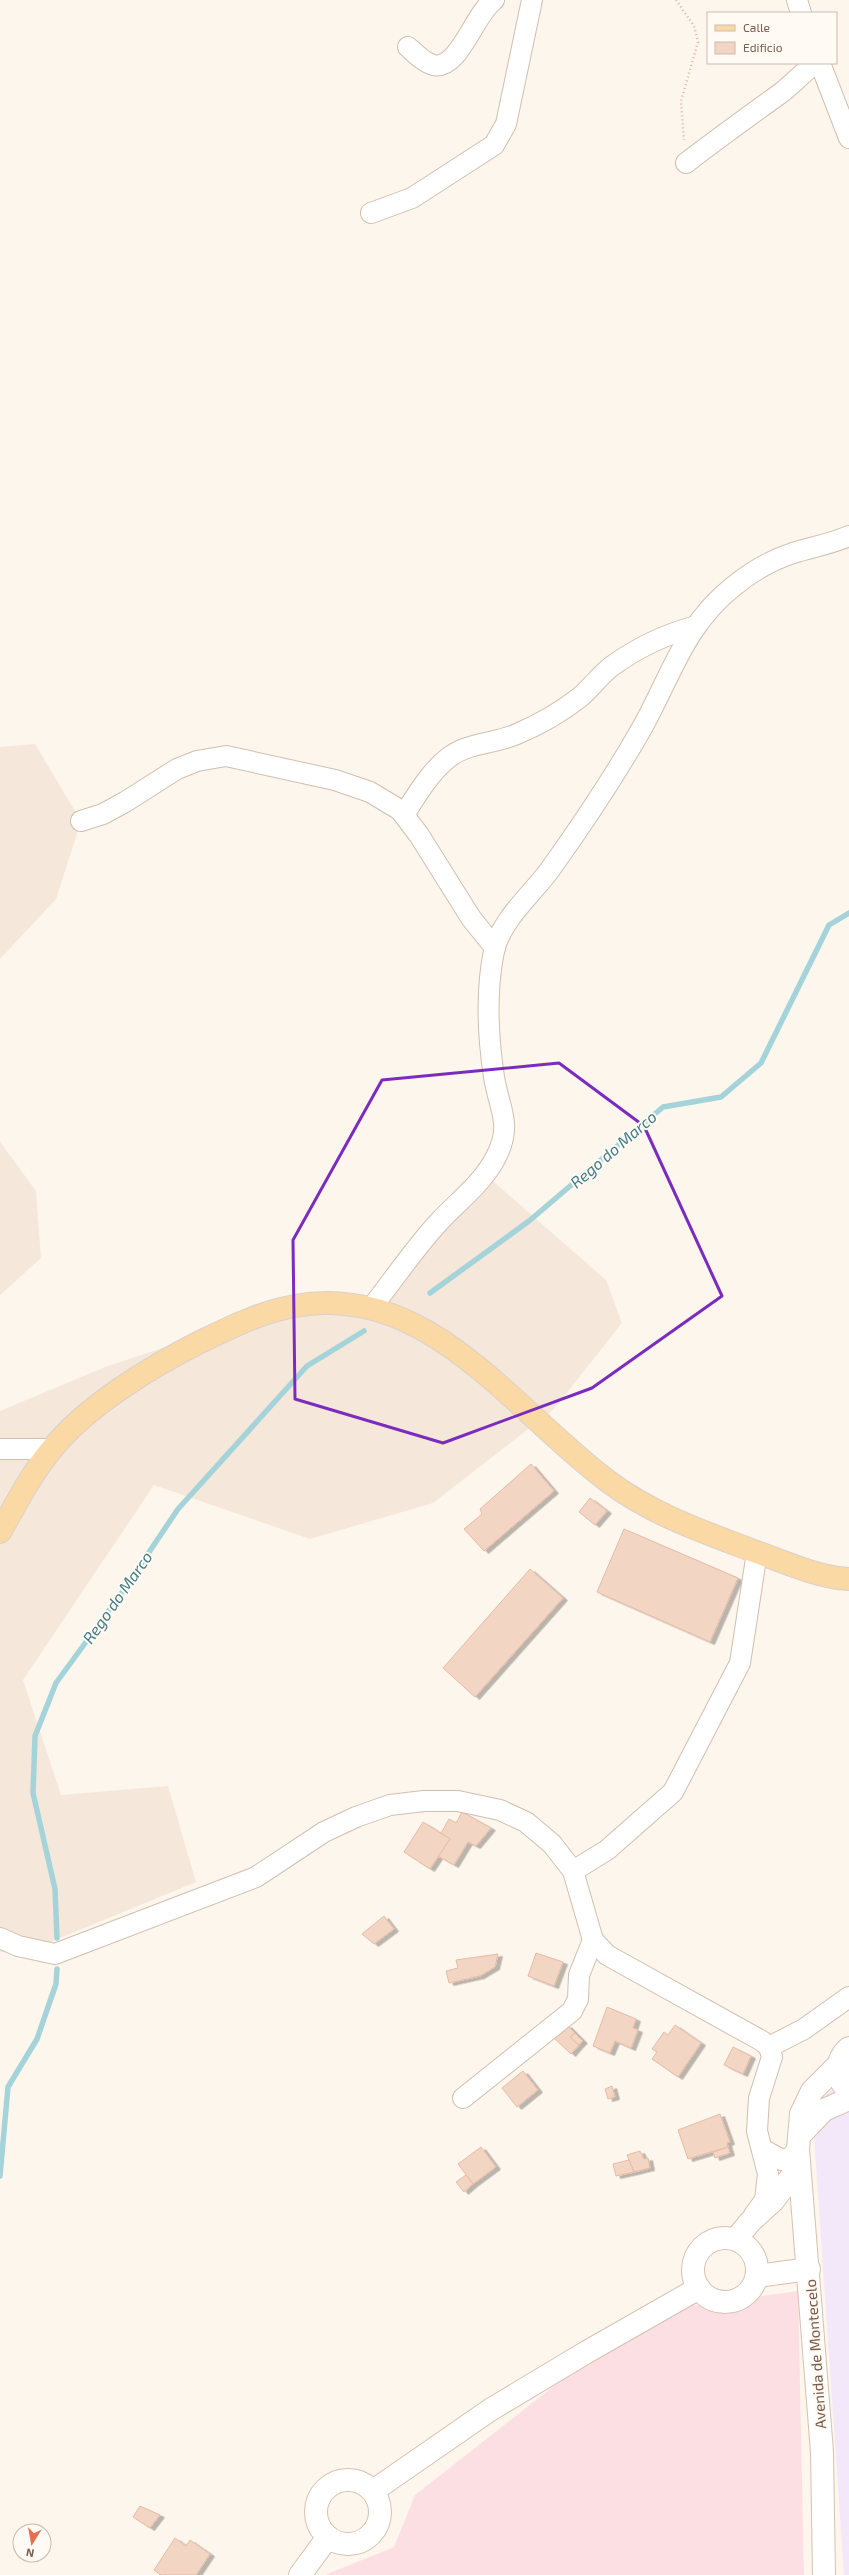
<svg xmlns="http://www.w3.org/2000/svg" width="849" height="2575" font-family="'Exo 2',sans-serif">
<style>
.residential{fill:#f5e8da}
.education{fill:#f3e8fa}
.medical{fill:#fbdfe3}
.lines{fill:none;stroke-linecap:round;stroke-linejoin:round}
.stream{stroke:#a5d3da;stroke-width:5.5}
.building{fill:#f3d5c3;stroke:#e6bba3;filter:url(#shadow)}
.street-casing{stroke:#d1beb0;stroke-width:22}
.secondary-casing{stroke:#d6c0b0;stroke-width:24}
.primary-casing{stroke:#dad1cd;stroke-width:24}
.path{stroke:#d9b8a5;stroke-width:2.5;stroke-dasharray:1 3;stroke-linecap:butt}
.street{stroke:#fff;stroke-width:20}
.secondary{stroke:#fff;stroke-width:22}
.primary{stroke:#fbd9a5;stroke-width:22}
.marked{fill:none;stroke:#7b2cbf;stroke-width:3;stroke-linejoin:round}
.labels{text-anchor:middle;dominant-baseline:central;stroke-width:4;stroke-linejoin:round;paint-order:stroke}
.street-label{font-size:15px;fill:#7a5c4d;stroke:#fffaf3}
.water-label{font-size:16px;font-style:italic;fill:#437c86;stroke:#fffaf3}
</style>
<defs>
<filter id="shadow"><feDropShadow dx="4.5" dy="2.5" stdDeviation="0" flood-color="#0004"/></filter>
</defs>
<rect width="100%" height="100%" fill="#fdf6ec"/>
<g class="residential">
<polygon points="35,744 81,821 56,899 0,959 0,747"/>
<polygon points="0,1142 36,1191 41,1258 0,1295"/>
<polygon points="485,1174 606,1280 622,1323 554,1409 433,1503 310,1539 154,1485 23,1680 61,1795 168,1786 196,1882 29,1951 0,1952 0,1411 105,1367 273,1311 372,1307"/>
</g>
<polygon class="education" points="849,2068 849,2575 844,2575 812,2107 841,2082"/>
<polygon class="medical" points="798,2291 804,2575 325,2575 394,2547 415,2495 578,2367 690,2306"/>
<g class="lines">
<g class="stream">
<polyline points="430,1293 529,1221 663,1107 721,1097 761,1063 829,925 849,913"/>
<polyline points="57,1938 55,1889 33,1793 35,1736 56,1683 121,1594 178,1509 307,1366 364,1331"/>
<polyline points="0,2176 8,2087 37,2039 56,1984 57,1969"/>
</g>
</g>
<g class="building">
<polygon points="531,1464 554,1491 484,1551 464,1529 482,1514 480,1509"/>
<polygon points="590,1498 607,1511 595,1525 579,1512"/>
<polygon points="624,1529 738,1578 710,1642 597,1592"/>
<polygon points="530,1569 563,1598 475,1697 443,1668"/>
<polygon points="462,1812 491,1828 476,1846 468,1842 454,1865 438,1856 450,1839 441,1833 449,1819 456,1823"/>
<polygon points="423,1822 450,1839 430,1869 404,1852"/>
<polygon points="384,1916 394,1929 374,1944 362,1934"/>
<polygon points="536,1953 563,1962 554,1986 528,1976"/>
<polygon points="498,1954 495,1967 480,1976 449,1983 446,1971 458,1968 456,1960"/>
<polygon points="607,2007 636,2019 633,2028 638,2030 631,2048 615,2041 610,2053 593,2046"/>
<polygon points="567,2025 575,2033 570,2037 579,2045 571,2054 554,2038"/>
<polygon points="675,2025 701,2043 678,2077 652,2059 657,2052 652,2049 664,2032 668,2035"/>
<polygon points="575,2033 583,2041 579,2045 570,2037"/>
<polygon points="733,2047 751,2056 743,2074 724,2065"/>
<polygon points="523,2071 538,2090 517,2107 502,2088"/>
<polygon points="612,2086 615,2097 608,2099 605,2089"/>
<polygon points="720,2114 730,2142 727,2143 728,2147 688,2159 678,2130"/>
<polygon points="481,2147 496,2167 473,2184 458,2164"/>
<polygon points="728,2147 730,2153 715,2158 713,2152"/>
<polygon points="640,2151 644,2159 648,2158 650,2168 634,2172 627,2155"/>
<polygon points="629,2160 634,2172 616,2176 613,2164"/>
<polygon points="466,2175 473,2184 464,2192 456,2182"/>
<polygon points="140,2506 160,2515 150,2528 133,2517"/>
<polygon points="175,2538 186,2546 190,2540 210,2554 196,2575 161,2575 154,2570"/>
</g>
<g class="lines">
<defs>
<g id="street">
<polyline points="797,0 801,13"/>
<path d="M 408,47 C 415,53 423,62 433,65 C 459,71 474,14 494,0"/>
<polyline points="820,63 849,138"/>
<path d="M 686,163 C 717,139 749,116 781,93 C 793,84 803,72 816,63"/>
<polyline points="371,213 412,198 494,145 506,124 532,0"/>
<path d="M 404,815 C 416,796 430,772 448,758 C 468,742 495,744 517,734 C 538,725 561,712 579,698 C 591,688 600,675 612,666 C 637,648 664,635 693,627"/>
<polyline points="81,821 103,814 125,802 177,769 197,761 226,756 335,780 370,792 400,810 419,835 471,918 495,948"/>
<path d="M 372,1307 C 394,1279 414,1249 438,1223 C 457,1202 483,1183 496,1157 C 513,1124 499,1109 494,1077 C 488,1037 486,990 494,951 C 501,920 531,895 549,871 C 582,825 614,777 642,728 C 671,676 685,624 734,586 C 751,572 772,560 793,553 C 812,547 831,544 849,536"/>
<polyline points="0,1449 52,1449"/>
<polyline points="573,1871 607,1850 673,1792 740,1663 757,1552"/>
<polyline points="0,1938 18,1946 55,1954 256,1877 324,1832 356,1817 390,1805 424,1801 458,1801 500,1810 526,1822 552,1844 573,1871 593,1940 607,1955 762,2041 769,2047 772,2057 759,2098 757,2131 768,2174 765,2200 754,2215"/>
<polyline points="769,2047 804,2029 849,1997"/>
<polyline points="463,2098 572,2011 578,1999 579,1975 593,1940"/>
<polyline points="762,2149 782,2160 790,2158 798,2149"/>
</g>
<g id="secondary">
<path d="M 849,2048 C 836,2059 834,2079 849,2090"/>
<polyline points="801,2134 824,2110 849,2099"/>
<circle cx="725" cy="2270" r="32"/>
<polyline points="736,2239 750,2222 773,2201 798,2168"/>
<polyline points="757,2276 809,2269"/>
<circle cx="348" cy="2512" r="32"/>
<polyline points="373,2491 490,2410 585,2353 699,2288"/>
<polyline points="300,2575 328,2537"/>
<polyline points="824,2575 822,2452 798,2149 801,2114 812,2091 839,2064"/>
</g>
<path id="primary" d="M 0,1532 C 16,1504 31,1474 52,1449 C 85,1407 152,1366 200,1342 C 231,1327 261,1312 295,1306 C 428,1281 514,1412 609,1482 C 652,1514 701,1531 751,1550 C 782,1561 816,1577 849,1579"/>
</defs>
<use href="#street" class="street-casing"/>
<use href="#secondary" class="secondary-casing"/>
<use href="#primary" class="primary-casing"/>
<polyline class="path" points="676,0 694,26 698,42 681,101 684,140"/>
<use href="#street" class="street"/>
<use href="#secondary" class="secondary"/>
<use href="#primary" class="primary"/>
</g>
<path class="marked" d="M 559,1063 L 644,1126 L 722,1296 L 592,1388 L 443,1443 L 295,1399 L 293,1240 L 382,1080 Z"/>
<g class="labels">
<g class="street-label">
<text transform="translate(815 2354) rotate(-94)">Avenida de Montecelo</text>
</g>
<g class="water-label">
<text transform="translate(613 1149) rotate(-41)">Rego do Marco</text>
<text transform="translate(117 1597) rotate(-55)">Rego do Marco</text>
</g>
</g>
<rect x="707" y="12" width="130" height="52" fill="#fffaf3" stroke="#cabbb1"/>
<rect x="715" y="25" width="20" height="6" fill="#fbd9a5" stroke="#cabbb1"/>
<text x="743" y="32" font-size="12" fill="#7a5c4d">Calle</text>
<rect x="715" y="42" width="20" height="12" fill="#f3d5c3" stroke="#cabbb1"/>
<text x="743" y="52" font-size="12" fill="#7a5c4d">Edificio</text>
<g transform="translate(32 2543) rotate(191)"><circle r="19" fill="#fffaf3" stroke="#cabbb1"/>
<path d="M0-3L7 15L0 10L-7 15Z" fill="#e76f51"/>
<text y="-6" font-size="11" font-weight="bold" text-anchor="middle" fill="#7a5c4d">N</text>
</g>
</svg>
